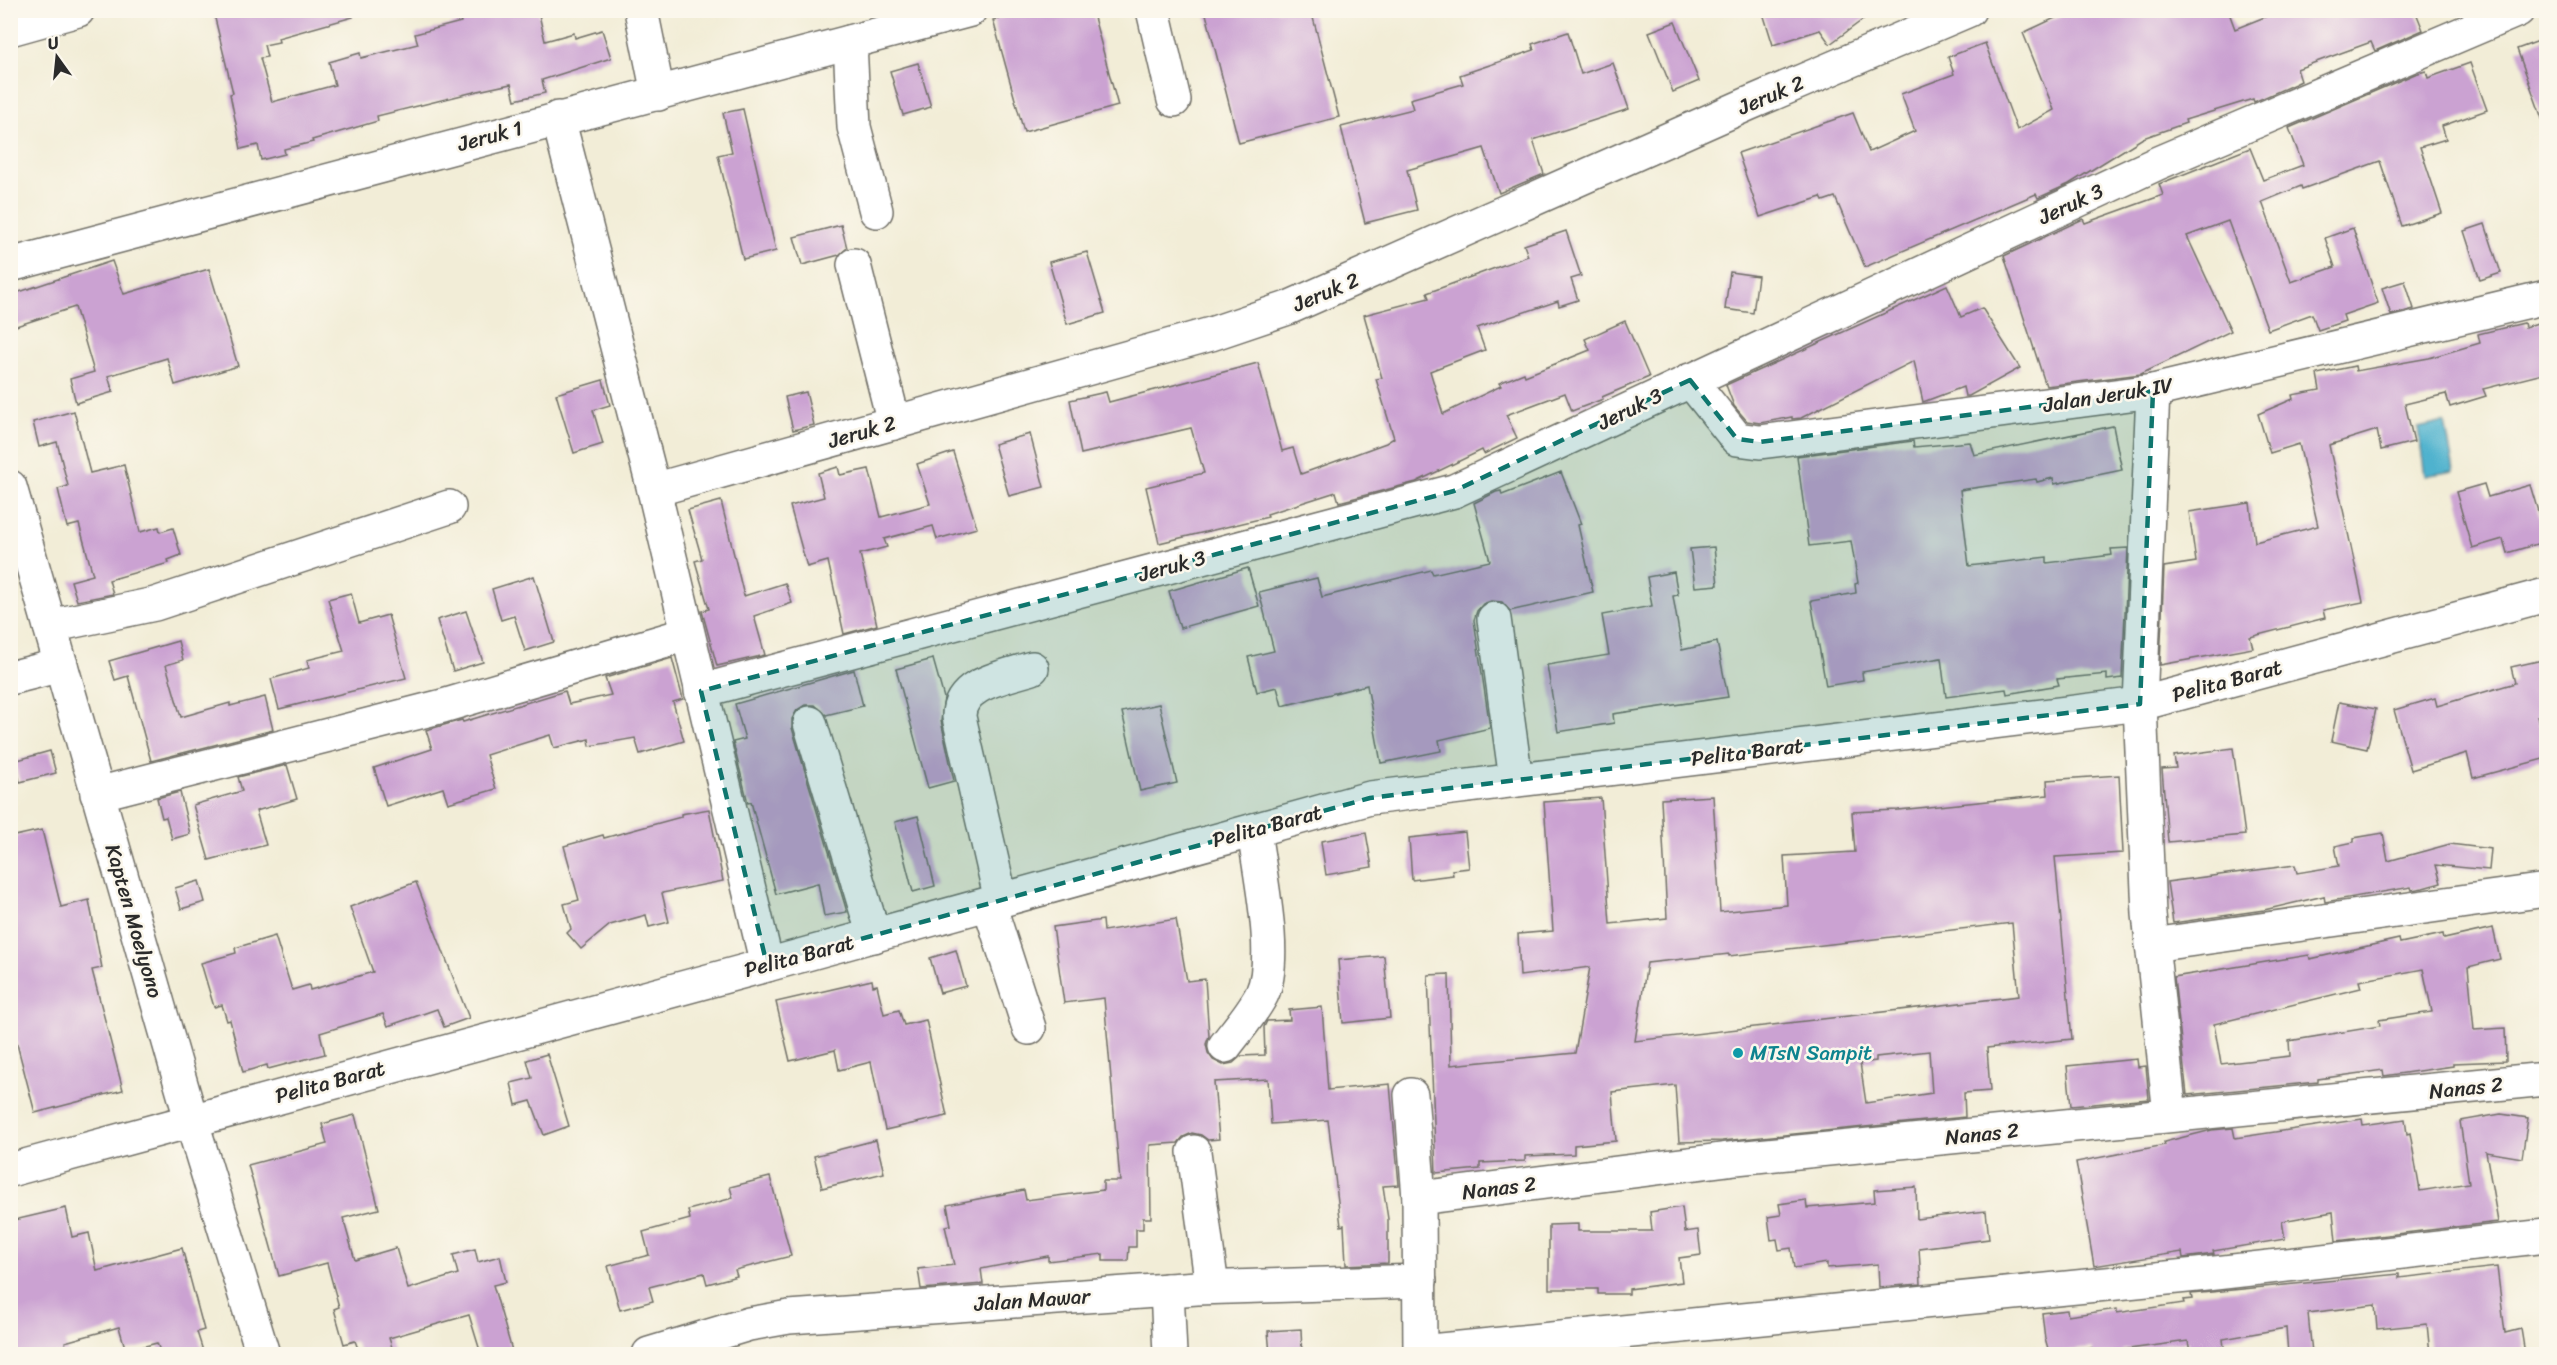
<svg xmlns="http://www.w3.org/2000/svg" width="2557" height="1365" font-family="Sriracha,sans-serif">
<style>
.water{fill:#4fb2ce;stroke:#3d6e7c;stroke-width:1.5}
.building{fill:#cba2d2;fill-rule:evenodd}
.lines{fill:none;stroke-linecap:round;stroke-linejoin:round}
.minor-casing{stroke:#716f67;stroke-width:36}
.minor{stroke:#fff;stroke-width:33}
.marked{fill:#0f766e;fill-opacity:0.2;stroke:#0f766e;stroke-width:4.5;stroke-dasharray:12 8;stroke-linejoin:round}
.culture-dot{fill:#0f9aa8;stroke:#fbf7ec;stroke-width:2}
.labels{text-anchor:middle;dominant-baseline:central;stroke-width:5;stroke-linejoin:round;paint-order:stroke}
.street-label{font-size:21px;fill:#2b2b2b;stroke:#fbf7ec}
.culture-label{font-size:21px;fill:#0d838f;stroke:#fbf7ec;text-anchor:start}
</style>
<rect width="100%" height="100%" fill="#fbf7ec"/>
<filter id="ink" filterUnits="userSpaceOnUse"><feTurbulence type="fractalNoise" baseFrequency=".0167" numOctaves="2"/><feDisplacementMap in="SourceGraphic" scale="12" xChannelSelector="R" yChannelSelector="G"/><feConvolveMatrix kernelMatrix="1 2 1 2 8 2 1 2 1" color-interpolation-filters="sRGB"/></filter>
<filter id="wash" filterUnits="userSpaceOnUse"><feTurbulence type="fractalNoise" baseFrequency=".008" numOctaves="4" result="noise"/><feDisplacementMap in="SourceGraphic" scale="24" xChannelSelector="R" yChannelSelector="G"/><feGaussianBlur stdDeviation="1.35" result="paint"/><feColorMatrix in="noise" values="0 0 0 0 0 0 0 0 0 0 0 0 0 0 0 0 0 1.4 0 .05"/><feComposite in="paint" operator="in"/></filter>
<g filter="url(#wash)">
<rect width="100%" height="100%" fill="#f2edd7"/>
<polygon class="water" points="2445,422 2454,471 2425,476 2418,428"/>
<g id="blocks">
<g class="building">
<polygon points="213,10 352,10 353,17 278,38 279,42 264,45 267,57 260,58 272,102 335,85 329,62 360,53 361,58 418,44 415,34 461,22 459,14 476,10 538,10 545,41 574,33 575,38 602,30 611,58 542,80 545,93 515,100 511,84 478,91 377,116 378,121 312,140 313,142 284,149 285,154 261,160 258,145 241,149 230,94 233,93"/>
<polygon points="1028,10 1092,10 1118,106 1024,132 993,20"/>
<polygon points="1205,10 1311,10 1339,117 1239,143"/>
<polygon points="1762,10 1876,10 1830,44 1820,30 1773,45"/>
<polygon points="2072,10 2228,10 2235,29 2282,10 2415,10 2423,30 2375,51 2371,42 2297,69 2301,81 2295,84 2254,102 2253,99 2185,120 2186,123 2143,138 2069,184 2038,198 2036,194 1865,267 1835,197 1823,201 1821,197 1760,217 1738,153 1853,113 1869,152 1915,131 1901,94 1954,74 1948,57 1985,43 2017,130 2054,110 2023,33"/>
<polygon points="1675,22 1699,81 1673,92 1649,32"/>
<polygon points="1568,32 1581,74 1613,63 1629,109 1533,140 1544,174 1499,193 1484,148 1407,170 1417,210 1365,223 1341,127 1413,109 1410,99 1463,84 1460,75 1534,50 1532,44"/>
<polygon points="2547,38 2547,124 2544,124 2517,49"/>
<polygon points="918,63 931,107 903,115 890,71"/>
<polygon points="2470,63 2487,110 2442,126 2446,139 2420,147 2442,213 2402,226 2380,161 2302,189 2301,186 2262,202 2291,282 2335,267 2325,238 2353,228 2378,303 2343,315 2345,321 2318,330 2312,314 2268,330 2228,221 2187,236 2231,331 2141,374 2046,386 2004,256 2083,219 2085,223 2163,195 2159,184 2250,148 2263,180 2303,165 2289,128 2415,74 2426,71 2428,78"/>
<polygon points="743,109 776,251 743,259 718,155 732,152 723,113"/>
<polygon points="2485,224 2501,273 2480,280 2464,231"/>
<polygon points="841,225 847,248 839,255 802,265 794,237"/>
<polygon points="1566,231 1581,276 1571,279 1578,300 1559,306 1558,301 1477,328 1485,350 1430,371 1443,414 1501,386 1499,383 1524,373 1525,376 1590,350 1585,339 1625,321 1649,377 1602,397 1603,399 1572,411 1565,393 1506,415 1517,438 1484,454 1482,450 1416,482 1339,502 1336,492 1267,514 1268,517 1159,543 1146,487 1204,473 1191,428 1081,454 1070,400 1106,392 1109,402 1258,363 1282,451 1293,448 1301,474 1386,443 1394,438 1376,379 1382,378 1364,315 1429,298 1427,293 1528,256 1524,245"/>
<polygon points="1087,252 1105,313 1067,324 1049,262"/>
<polygon points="112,261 124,294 209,269 238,366 175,385 167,358 108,376 113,392 76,403 70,379 94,372 75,307 10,328 10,295"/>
<polygon points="1730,272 1758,276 1753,313 1725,309"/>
<polygon points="2405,281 2414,309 2391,315 2382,288"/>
<polygon points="1947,285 1961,317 1982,308 2020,368 1969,396 1965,396 1963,387 1923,402 1914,361 1801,418 1792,419 1792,417 1760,423 1747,421 1734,406 1726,385"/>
<polygon points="2547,320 2547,373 2483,389 2486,396 2450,407 2446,394 2405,404 2414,442 2381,450 2377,430 2329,445 2363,602 2323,610 2325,618 2250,637 2253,648 2160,665 2164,567 2196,562 2189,512 2250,503 2255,542 2318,526 2299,444 2270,453 2258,414 2293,399 2292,395 2320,390 2317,374 2355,366 2356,371 2429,358 2480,343 2478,334 2524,323 2525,327"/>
<polygon points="603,380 610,405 593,410 603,444 574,453 556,394"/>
<polygon points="806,392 814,425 793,430 785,397"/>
<polygon points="74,411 90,473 124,465 140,532 159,527 160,532 173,528 181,555 168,560 169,563 109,580 113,594 77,601 71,581 93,575 79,524 67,527 58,489 68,486 57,442 39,447 33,422"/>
<polygon points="2113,426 2122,470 2054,484 2053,478 2037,482 2036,479 1960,490 1969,566 2047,557 2047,563 2112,555 2111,549 2128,548 2122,678 2107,680 2107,674 2057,679 2059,685 2007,694 2006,689 1946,697 1941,658 1862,672 1863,680 1826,686 1811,601 1856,593 1855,584 1858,583 1851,541 1809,546 1797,456 1913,441 1914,447 1970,442 1974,455"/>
<polygon points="1030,434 1044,487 1009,496 994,444"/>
<polygon points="953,452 977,528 937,539 933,526 884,539 887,547 860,554 877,625 844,634 828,561 807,567 790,506 824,497 818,473 838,467 840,475 869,469 881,517 930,504 917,464"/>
<polygon points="1561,472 1581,524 1578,525 1593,592 1510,611 1502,602 1491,601 1483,604 1477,611 1474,620 1490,728 1439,740 1441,751 1381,763 1367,685 1282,706 1277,687 1257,692 1248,657 1274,651 1259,592 1317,578 1322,597 1431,570 1433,574 1490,561 1474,503 1496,492 1501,491 1502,495"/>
<polygon points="2484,484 2488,497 2530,485 2547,541 2507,553 2503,539 2472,548 2456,492"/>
<polygon points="721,501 744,596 785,583 792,603 754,616 765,655 717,666 702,611 709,609 695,561 702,559 688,510"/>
<polygon points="1714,547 1718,585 1695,587 1690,549"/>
<polygon points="1248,568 1259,606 1180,628 1169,591"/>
<polygon points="1674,572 1678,595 1673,596 1682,650 1717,642 1728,697 1613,714 1614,723 1558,732 1547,665 1609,655 1602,615 1652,606 1647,577"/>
<polygon points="534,576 554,642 525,651 514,616 501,620 492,589"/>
<polygon points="351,593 359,623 388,615 406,678 279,709 271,679 309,668 307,660 344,651 328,599"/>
<polygon points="466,611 483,662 453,671 437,620"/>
<polygon points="178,641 183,660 166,665 181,717 230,703 230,706 265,697 273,730 151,761 128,676 115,680 109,661"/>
<polygon points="672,658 683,699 673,702 684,741 640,754 635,738 590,746 589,739 554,748 550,735 486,755 496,789 448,803 443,788 386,806 374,768 432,749 426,730 462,720 463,722 565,691 569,704 611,695 605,678"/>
<polygon points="933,659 944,698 941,721 954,781 928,788 896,669"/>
<polygon points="2547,659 2547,714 2537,716 2547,758 2473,778 2467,753 2411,770 2394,710 2435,698 2437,706 2515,683 2511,667"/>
<polygon points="854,670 863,706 826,715 815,705 805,705 797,710 792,719 792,728 847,912 824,916 818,883 776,894 751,802 748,803 733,742 745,739 735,704"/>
<polygon points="2339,702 2376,709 2367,749 2331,741"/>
<polygon points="1159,704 1177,783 1140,791 1122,712"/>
<polygon points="2233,748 2245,835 2168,842 2162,769 2176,768 2174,756"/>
<polygon points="50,751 56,773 20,782 14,761"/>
<polygon points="287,765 297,799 256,811 266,845 209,860 193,805 242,791 238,777"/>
<path d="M 2119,775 L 2123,853 L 2055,857 L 2072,1039 L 1987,1048 L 1990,1091 L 1964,1093 L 1965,1117 L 1722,1141 L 1679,1142 L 1675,1085 L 1612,1092 L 1616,1141 L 1574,1145 L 1574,1154 L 1525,1156 L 1525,1161 L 1480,1163 L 1480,1169 L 1436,1173 L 1428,975 L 1449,974 L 1451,1065 L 1575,1053 L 1590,967 L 1520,976 L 1518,934 L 1553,931 L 1544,802 L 1601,798 L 1610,924 L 1667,918 L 1661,799 L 1713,796 L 1720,912 L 1787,905 L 1784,856 L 1855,852 L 1852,812 L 1898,810 L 2048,795 L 2047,780 ZM 2012,923 L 2019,996 L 1635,1041 L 1647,963 L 1729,954 L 1729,956 ZM 1929,1051 L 1932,1093 L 1866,1103 L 1860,1063 L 1876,1061 L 1876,1057 Z"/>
<polygon points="180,792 190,834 172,839 166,817 162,818 157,798"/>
<polygon points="709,809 723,881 662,893 669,922 649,927 646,915 610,925 581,949 567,933 571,929 564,904 579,900 564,846 603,835 604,838 681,817 681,814"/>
<polygon points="918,816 935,886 913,892 895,822"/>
<polygon points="42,830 61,907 89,900 102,968 92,970 123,1090 35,1113 10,1017 10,837"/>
<polygon points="1465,832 1469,868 1452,870 1453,875 1412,880 1409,838"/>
<polygon points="1366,833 1372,867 1326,875 1321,841"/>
<polygon points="2383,833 2388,861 2450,844 2491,849 2489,870 2436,865 2441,883 2423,888 2412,890 2411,887 2325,902 2324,896 2264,910 2173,923 2167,882 2295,865 2297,873 2339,866 2335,846 2354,842 2354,838"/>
<polygon points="199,881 205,902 181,909 175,888"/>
<polygon points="416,882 469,1018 444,1027 437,1009 388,1026 383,1014 320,1033 325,1054 268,1069 267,1065 243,1072 230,1020 227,1021 222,1005 214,1007 201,963 236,953 235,948 275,936 292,990 309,985 310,990 373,972 350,907"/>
<polygon points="1176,919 1187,981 1205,979 1209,1036 1206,1044 1208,1053 1213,1060 1223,1065 1233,1063 1241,1056 1265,1055 1264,1027 1267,1021 1290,1020 1289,1010 1322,1007 1328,1090 1390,1084 1399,1185 1383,1186 1388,1219 1388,1263 1346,1265 1344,1225 1341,1226 1328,1120 1271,1124 1268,1079 1214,1082 1219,1139 1208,1140 1201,1135 1192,1133 1183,1137 1178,1143 1150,1145 1151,1218 1143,1218 1143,1229 1136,1229 1136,1247 1129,1247 1128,1261 1103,1261 1103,1254 1048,1261 1048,1256 981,1269 983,1284 921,1289 918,1269 954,1265 945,1226 951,1225 947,1205 1024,1190 1026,1200 1103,1190 1103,1181 1120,1181 1104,998 1064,1003 1053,927 1103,920 1104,931"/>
<path d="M 2493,928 L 2500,959 L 2468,967 L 2474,1030 L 2505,1028 L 2506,1061 L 2453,1063 L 2453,1066 L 2384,1076 L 2383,1070 L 2318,1079 L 2318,1082 L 2187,1095 L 2174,977 L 2309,955 L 2310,959 L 2399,939 L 2400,943 L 2443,934 L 2444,939 ZM 2423,969 L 2432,1012 L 2379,1020 L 2380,1026 L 2289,1041 L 2290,1056 L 2221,1064 L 2214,1024 L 2361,988 L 2359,981 Z"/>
<polygon points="956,950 966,986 940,993 930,958"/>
<polygon points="1384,956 1390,1018 1343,1023 1338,960"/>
<polygon points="872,980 873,986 877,985 884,1014 899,1010 904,1025 926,1020 947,1116 885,1130 871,1062 839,1070 835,1050 790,1061 776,1002"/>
<polygon points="547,1054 569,1126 544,1135 531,1101 516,1105 511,1083 532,1078 527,1060"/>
<polygon points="2137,1059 2138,1067 2146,1066 2149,1099 2071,1106 2067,1066"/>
<polygon points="2501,1114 2528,1118 2522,1158 2486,1152 2498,1222 2336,1241 2333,1212 2282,1221 2285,1239 2213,1251 2214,1254 2183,1258 2182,1252 2094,1266 2076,1162 2165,1145 2164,1142 2212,1130 2233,1128 2235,1138 2362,1119 2363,1125 2405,1119 2407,1134 2410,1133 2420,1191 2469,1183 2460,1121"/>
<polygon points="355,1115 379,1209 343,1218 355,1260 396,1248 408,1289 458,1274 453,1255 475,1249 478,1262 500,1256 506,1282 493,1285 513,1354 481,1354 469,1315 389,1338 394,1354 360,1354 355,1341 344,1344 334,1309 339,1307 327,1263 279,1276 248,1165 327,1144 322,1124"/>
<polygon points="876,1140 884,1173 822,1188 814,1156"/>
<polygon points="770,1177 791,1256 735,1270 737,1276 707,1284 704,1273 649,1287 653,1301 620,1310 608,1266 649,1255 643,1232 690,1219 688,1210 733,1198 730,1187"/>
<polygon points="1916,1187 1917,1219 1986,1211 1989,1239 1919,1248 1921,1284 1879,1287 1878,1264 1827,1268 1827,1263 1794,1268 1791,1248 1779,1250 1777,1239 1771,1240 1768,1217 1781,1215 1779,1204 1806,1200 1807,1208 1875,1202 1874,1190"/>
<polygon points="1682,1207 1685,1232 1698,1230 1701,1255 1679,1258 1682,1282 1629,1289 1629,1294 1598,1294 1598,1289 1549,1289 1549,1225 1578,1224 1578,1231 1652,1231 1650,1212"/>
<polygon points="66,1208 72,1237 89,1233 97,1271 182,1248 204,1330 197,1332 204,1354 161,1354 157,1343 126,1351 119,1327 65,1342 68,1354 10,1354 10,1221"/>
<polygon points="2497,1267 2505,1333 2521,1329 2525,1354 2430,1354 2427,1324 2377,1329 2375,1305 2308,1313 2312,1354 2288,1354 2286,1328 2223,1339 2224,1347 2190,1352 2188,1341 2122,1350 2123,1354 2093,1354 2092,1348 2049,1353 2045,1339 2042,1313 2067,1310 2068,1316 2117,1309 2117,1313 2184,1303 2183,1300 2192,1299 2191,1294 2399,1274 2399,1278"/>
<polygon points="1301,1329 1302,1354 1270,1354 1268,1331"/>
</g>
</g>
</g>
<g filter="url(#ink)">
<use href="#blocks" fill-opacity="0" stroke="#716f67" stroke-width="1.5"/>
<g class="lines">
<defs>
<g id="minor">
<polyline points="641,10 658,94"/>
<polyline points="1153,10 1174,100"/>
<polyline points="10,29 78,10"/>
<polyline points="850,42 854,127 876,211"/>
<polyline points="558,118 654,490 767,965"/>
<polyline points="10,265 970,10"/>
<polyline points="854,265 894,423"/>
<polyline points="1690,380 1737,439 1760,442 2153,391 2546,297"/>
<polyline points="2153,391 2140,704 2149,914 2170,1115"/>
<polyline points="10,487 191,1119 263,1354"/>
<polyline points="654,490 1211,334 1288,308 1748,104 1969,10"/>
<polyline points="1494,619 1516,780"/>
<polyline points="50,626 155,604 449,507"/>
<polyline points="10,678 61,665"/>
<polyline points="701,691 1454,491 2158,163 2518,10"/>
<polyline points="810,723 874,936"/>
<polyline points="97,794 443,706 687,634"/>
<path d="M 1001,900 L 959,717 C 958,683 1005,677 1032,668"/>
<polyline points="989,904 1029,1028"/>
<polyline points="2152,945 2546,890"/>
<path d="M 1225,1046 C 1237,1030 1253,1012 1262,994 C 1279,957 1259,872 1254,830"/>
<polyline points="1411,1095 1419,1198 1420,1354"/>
<polyline points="1194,1152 1212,1287"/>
<polyline points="10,1170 767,965 1370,798 2140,704 2546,595"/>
<polyline points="1419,1198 1736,1158 2546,1079"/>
<polyline points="1167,1290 1170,1354"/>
<polyline points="1420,1352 2197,1275 2546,1236"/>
<polyline points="649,1354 749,1324 789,1317 1197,1288 1420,1281"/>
</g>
</defs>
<use href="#minor" class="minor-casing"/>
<use href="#minor" class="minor"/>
</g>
</g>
<path class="marked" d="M 1690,380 L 1737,439 L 1760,442 L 2153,391 L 2140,704 L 1370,798 L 767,965 L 701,691 L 1454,491 Z"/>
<circle class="culture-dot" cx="1738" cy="1053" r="6"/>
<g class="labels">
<g class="street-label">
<text transform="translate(1771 95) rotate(-23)">Jeruk 2</text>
<text transform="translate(490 136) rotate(-15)">Jeruk 1</text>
<text transform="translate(2071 204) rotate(-25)">Jeruk 3</text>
<text transform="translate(1326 292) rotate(-23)">Jeruk 2</text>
<text transform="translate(2108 395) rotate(-9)">Jalan Jeruk IV</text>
<text transform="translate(1630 409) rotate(-26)">Jeruk 3</text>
<text transform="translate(862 432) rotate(-16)">Jeruk 2</text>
<text transform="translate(1172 566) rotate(-15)">Jeruk 3</text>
<text transform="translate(2227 681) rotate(-15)">Pelita Barat</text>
<text transform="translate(1747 752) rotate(-7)">Pelita Barat</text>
<text transform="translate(1267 826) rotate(-15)">Pelita Barat</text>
<text transform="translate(134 921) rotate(74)">Kapten Moelyono</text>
<text transform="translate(799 956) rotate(-15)">Pelita Barat</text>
<text transform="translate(330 1082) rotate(-15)">Pelita Barat</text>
<text transform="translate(2466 1088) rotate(-6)">Nanas 2</text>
<text transform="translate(1982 1134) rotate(-6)">Nanas 2</text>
<text transform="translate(1499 1188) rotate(-7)">Nanas 2</text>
<text transform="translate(1032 1300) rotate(-4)">Jalan Mawar</text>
</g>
<g class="culture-label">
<text x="1750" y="1053">MTsN Sampit</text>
</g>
</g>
<rect width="2557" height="1365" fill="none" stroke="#fbf7ec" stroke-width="36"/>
<g transform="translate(57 57) rotate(345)" stroke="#fbf7ec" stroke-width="4.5" paint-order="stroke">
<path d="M0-4.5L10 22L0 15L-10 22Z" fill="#2b2b2b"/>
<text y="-9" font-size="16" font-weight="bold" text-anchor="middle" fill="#2b2b2b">U</text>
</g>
</svg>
